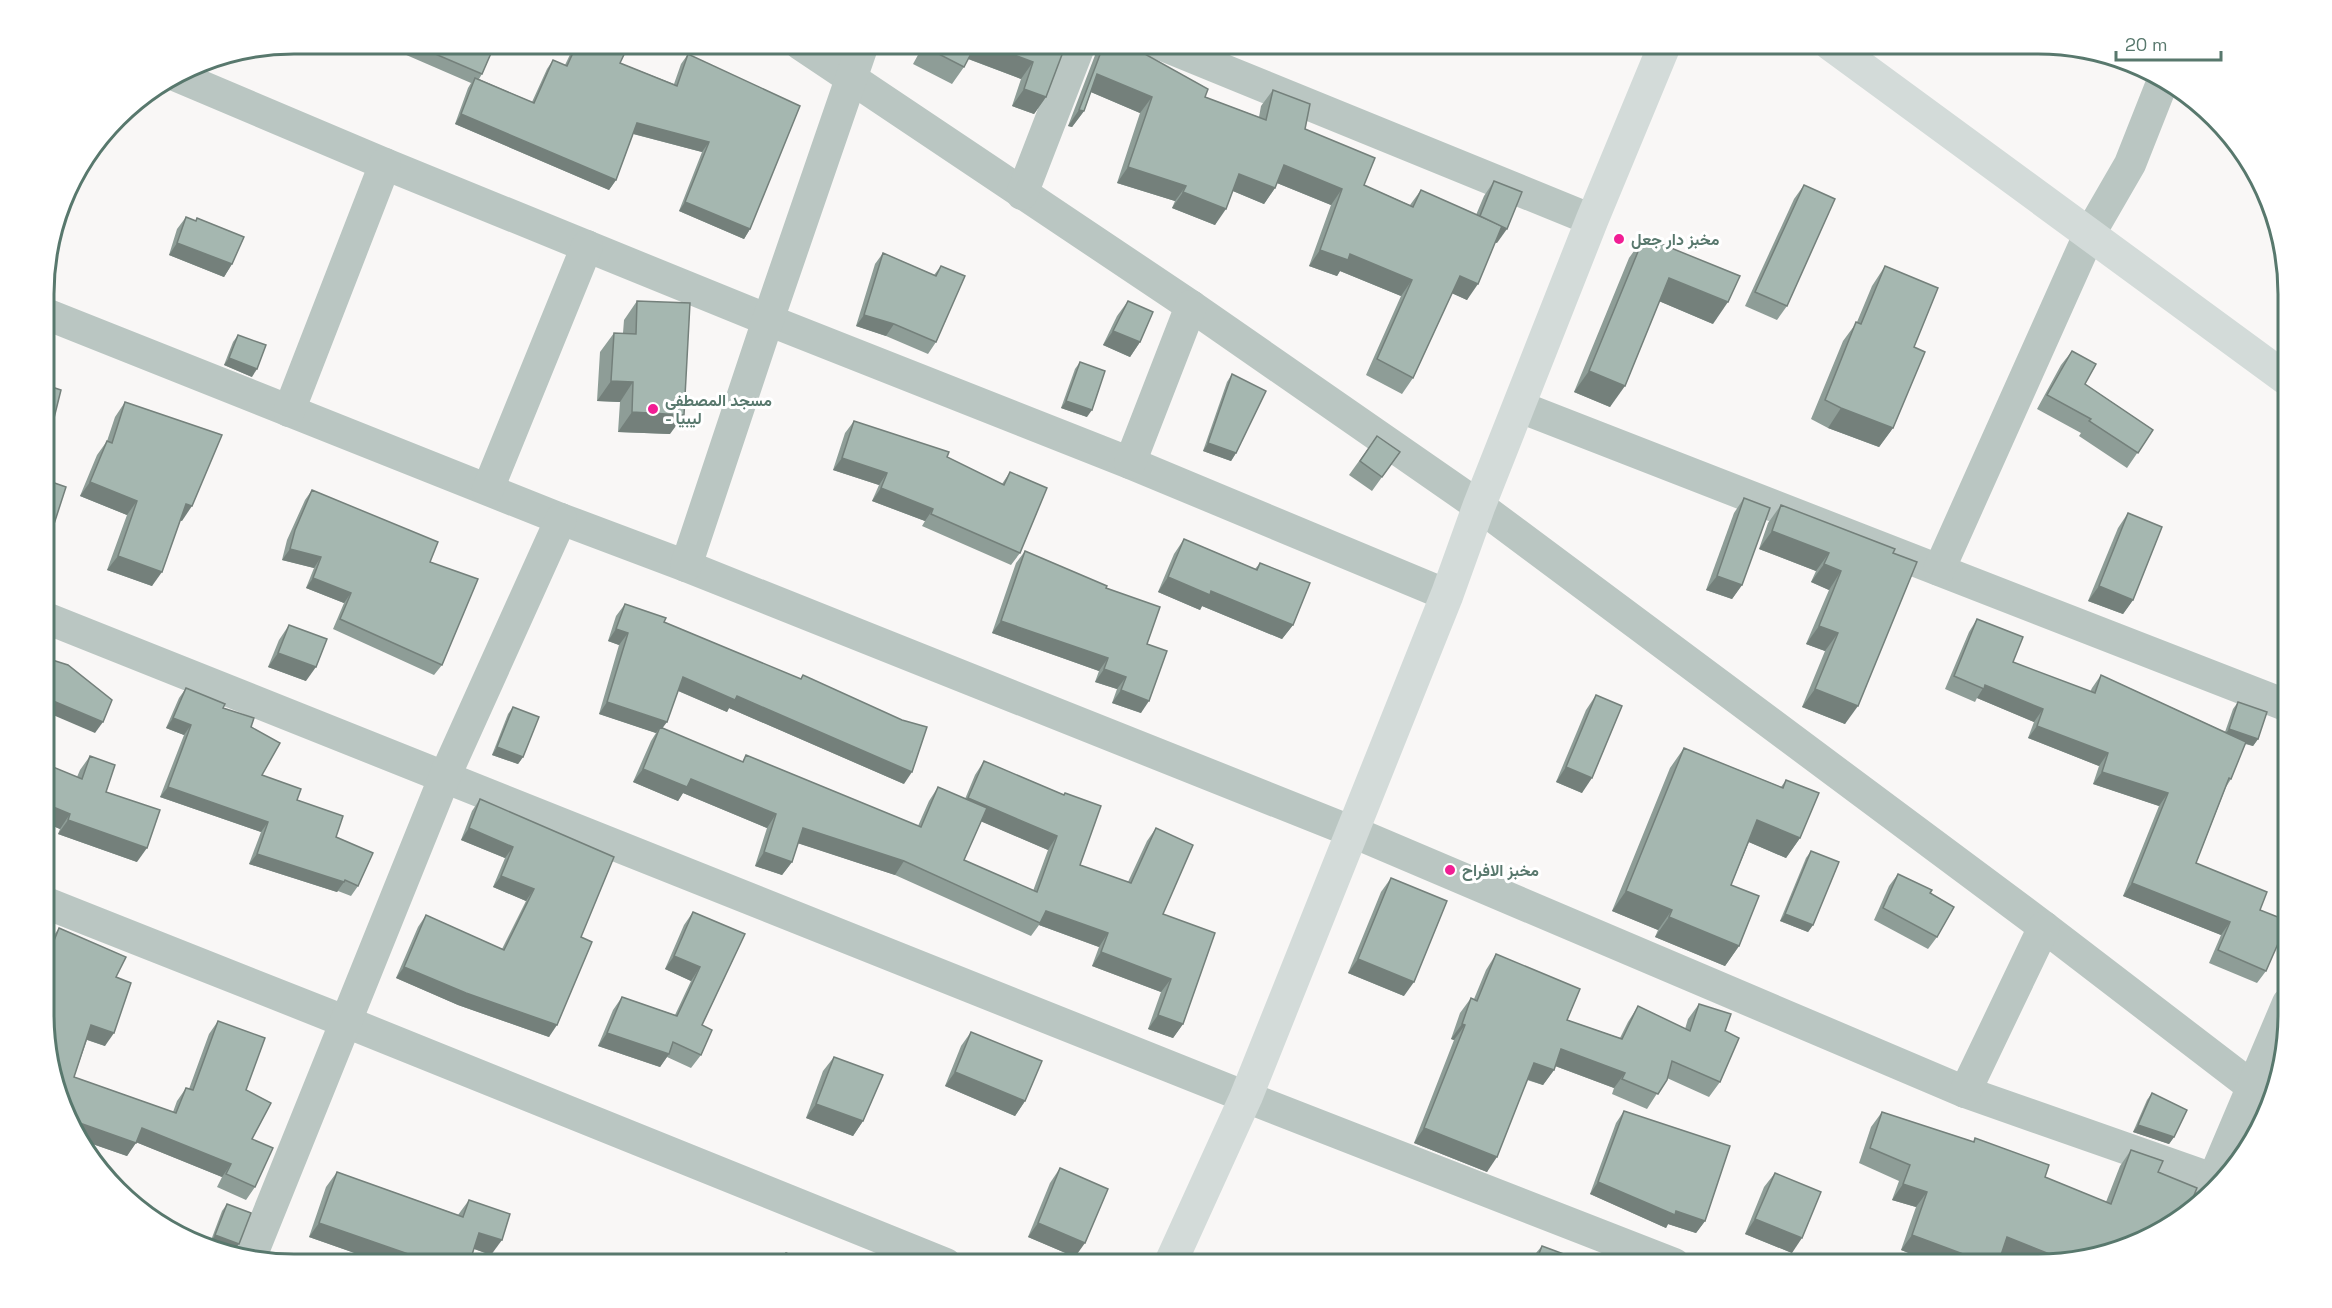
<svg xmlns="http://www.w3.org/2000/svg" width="2332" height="1308" font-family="'Space Grotesk',Vazirmatn,sans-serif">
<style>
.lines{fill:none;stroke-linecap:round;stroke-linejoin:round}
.street{stroke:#bac6c2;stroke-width:32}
.secondary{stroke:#d3dbd9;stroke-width:33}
.highway{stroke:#d3dbd9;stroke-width:33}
.wall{fill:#8e9d97;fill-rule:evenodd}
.shaded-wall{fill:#74807b}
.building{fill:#a5b7b0;stroke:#74807b;stroke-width:1.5}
.poi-dot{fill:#f11e94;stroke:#fff;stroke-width:2}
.labels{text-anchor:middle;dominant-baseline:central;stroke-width:6;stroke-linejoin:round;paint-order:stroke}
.poi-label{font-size:16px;font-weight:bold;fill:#58786d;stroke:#fff;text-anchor:start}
.rim{fill:none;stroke:#58786d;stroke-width:3}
</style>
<rect width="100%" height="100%" fill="#f9f7f6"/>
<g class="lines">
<g class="street">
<polyline points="800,44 1191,306 1479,506 2044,927 2267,1098"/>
<polyline points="1160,44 1592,220"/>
<polyline points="177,76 385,164 768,320 1130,463 1447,595"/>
<polyline points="1022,194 1080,44"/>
<polyline points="46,314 561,519 686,566 1353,832 1965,1092 2213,1179"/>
<polyline points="1520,407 2288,706"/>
<polyline points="289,411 385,164"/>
<polyline points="1130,463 1191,306"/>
<polyline points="488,489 587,246"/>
<polyline points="686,566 768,320 863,44"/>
<polyline points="1939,570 2089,235 2130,164 2164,78"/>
<polyline points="46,618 1246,1097 1674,1264"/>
<polyline points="46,903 344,1021 946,1264"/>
<polyline points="1965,1092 2044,927"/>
<polyline points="2210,1187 2288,1003"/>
<polyline points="250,1259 445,776 561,519"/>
</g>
<polyline class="secondary" points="1170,1264 1246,1097 1447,595 1479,506 1592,220 1665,44"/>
<polyline class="highway" points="1830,44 2288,380"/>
</g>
<g class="wall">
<polygon points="409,44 495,44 482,74 479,79 532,102 547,69 553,60 565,65 575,44 629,44 620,63 674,84 681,64 688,54 750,229 744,239 679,211 702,152 633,134 616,180 609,190 455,124 468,88 471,83 404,54"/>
<polygon points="924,44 1066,44 1046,97 1034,114 1012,106 1021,79 968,59 964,67 952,84 913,64"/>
<polygon points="1098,44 1127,44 1205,97 1259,117 1261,106 1273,90 1305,129 1364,185 1410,205 1421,190 1476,215 1484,196 1494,181 1497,243 1495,242 1467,300 1452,293 1413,378 1402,394 1366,375 1401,296 1340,271 1337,276 1309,266 1331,205 1277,183 1275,188 1264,204 1233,191 1215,225 1172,208 1175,201 1117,183 1140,113 1091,92 1084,111 1072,127 1068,126 1097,50"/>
<polygon points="1804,185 1787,306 1777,320 1745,306 1794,199"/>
<polygon points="186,217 195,221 197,218 232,264 224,277 169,255 177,229"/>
<polygon points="1644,237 1713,324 1659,301 1610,407 1574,392 1629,258"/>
<polygon points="883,253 934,275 941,266 936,342 928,354 886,336 856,326 875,264"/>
<polygon points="1885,266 1914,347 1893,428 1879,447 1828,428 1811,419 1843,341 1857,322 1872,286"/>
<polygon points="637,301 670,434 618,432 620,402 597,401 600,352 614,333 623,333 624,320"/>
<polygon points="1128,301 1140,342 1130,357 1103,345 1117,316"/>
<polygon points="238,335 252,377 224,365 233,342"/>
<polygon points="2072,351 2085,384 2153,430 2127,468 2079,436 2081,433 2037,409 2061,365"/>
<polygon points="1080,362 1087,417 1061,408 1075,369"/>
<polygon points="1232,374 1236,453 1231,461 1203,451 1227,382"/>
<polygon points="125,402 182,521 180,520 152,586 107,570 127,515 80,496 97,455 107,441 115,417"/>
<polygon points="854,421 947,457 1002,484 1010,472 1020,553 1011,565 922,526 925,521 872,501 879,485 833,470 845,433"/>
<polygon points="1377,436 1400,452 1372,491 1349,475"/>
<polygon points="312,490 430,562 442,665 434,675 333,629 344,603 306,588 314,568 282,560 287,540 305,500"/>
<polygon points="1744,498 1742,585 1732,599 1706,590 1734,513"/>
<polygon points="1781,505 1893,553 1845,724 1802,707 1825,651 1806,644 1829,590 1811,582 1816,571 1759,549 1768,523"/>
<polygon points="2128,513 2133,600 2123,614 2088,601 2118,528"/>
<polygon points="1184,539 1255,569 1260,563 1293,625 1282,639 1202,606 1200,610 1158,592 1174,554"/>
<polygon points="1025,551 1106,588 1147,644 1141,713 1112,703 1117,689 1095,682 1099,671 992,633 1016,563"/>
<path d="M 625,604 L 664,622 L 800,679 L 803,675 L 904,784 L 729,708 L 727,712 L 678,691 L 662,728 L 742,762 L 746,755 L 918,826 L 929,801 L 938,787 L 965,799 L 975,775 L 984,761 L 1064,795 L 1065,793 L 1080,865 L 1128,882 L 1147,841 L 1156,828 L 1163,914 L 1183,1024 L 1173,1038 L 1148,1029 L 1161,992 L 1092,966 L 1099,947 L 1039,925 L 1031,936 L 895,875 L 798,843 L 792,862 L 782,875 L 755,866 L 767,828 L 683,793 L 678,801 L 633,782 L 651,741 L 656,733 L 599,714 L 619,645 L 608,641 L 616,616 ZM 981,821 L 1048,850 L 1033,891 L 964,860 Z"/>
<polygon points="1977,619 2013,662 2090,692 2092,688 2101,675 2225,732 2233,709 2238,702 2258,739 2253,746 2245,744 2231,779 2226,787 2196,863 2260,910 2266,971 2257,983 2209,963 2221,935 2123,896 2159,806 2093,784 2099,766 2028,738 2034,722 1977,698 1975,702 1945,689 1969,632"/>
<polygon points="289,625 306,681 268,667 279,640"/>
<polygon points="186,688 223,708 251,727 262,775 297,800 336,837 358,886 351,896 338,891 337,892 249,864 261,832 160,797 184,735 166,728 179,698"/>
<polygon points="1596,695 1582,793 1556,782 1586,710"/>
<polygon points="513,707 523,757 518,764 492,755 508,714"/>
<polygon points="1684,748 1781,787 1786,780 1800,838 1786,858 1749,842 1731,885 1739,946 1725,966 1655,937 1658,930 1612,911 1670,768"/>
<polygon points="90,756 106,792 137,862 58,834 60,829 46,823 46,764 77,777 80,770"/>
<polygon points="480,799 581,937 549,1037 458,1005 396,978 418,927 426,915 502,949 526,901 493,887 505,858 461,840 472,811"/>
<polygon points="1811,851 1813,925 1808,932 1780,921 1806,858"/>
<polygon points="1898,874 1930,893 1937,937 1928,949 1874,920 1889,886"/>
<polygon points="1391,878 1404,996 1348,973 1381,892"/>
<polygon points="693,912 745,934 702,1025 701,1055 691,1068 667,1057 660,1067 598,1046 613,1010 622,997 675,1015 691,981 665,969 684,925"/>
<polygon points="59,928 116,977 105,1046 87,1040 74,1077 173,1112 177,1101 186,1088 189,1089 209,1034 218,1021 246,1090 252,1139 255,1187 246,1200 217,1187 222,1177 136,1142 127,1156 81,1140 46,1046 46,952 50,941"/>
<polygon points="1496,954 1567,1020 1620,1038 1628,1022 1638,1006 1685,1029 1688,1019 1699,1004 1725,1031 1720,1082 1709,1097 1667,1078 1647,1109 1612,1094 1614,1088 1555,1066 1554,1070 1543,1085 1527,1080 1487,1172 1414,1143 1454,1040 1451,1039 1460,1013 1471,998 1474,999 1486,970"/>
<polygon points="971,1032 1025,1101 1015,1116 945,1086 961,1046"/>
<polygon points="834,1057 863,1121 853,1136 806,1118 823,1071"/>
<polygon points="2152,1093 2174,1137 2169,1144 2133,1132 2147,1100"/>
<polygon points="1624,1111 1705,1221 1696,1233 1668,1224 1666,1228 1590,1194 1616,1123"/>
<polygon points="1882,1112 1973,1142 1975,1138 2045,1177 2106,1202 2120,1166 2131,1150 2163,1161 2054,1264 2024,1264 2001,1255 1998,1264 1937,1264 1901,1250 1916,1207 1892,1200 1899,1181 1859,1163 1871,1127"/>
<polygon points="1060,1168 1075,1257 1028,1237 1050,1183"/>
<polygon points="337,1172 458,1215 469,1200 491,1255 474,1249 469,1264 386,1264 309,1237 326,1187"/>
<polygon points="1775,1173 1792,1253 1745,1234 1764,1187"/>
<polygon points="227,1204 234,1251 210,1243 222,1211"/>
<polygon points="1542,1246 1566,1264 1532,1264 1536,1253"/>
<polygon points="786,1253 813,1264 778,1264"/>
</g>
<g class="shaded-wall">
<polygon points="976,44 985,44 1033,62 1021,79 966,58"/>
<polygon points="1252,44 1267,44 1264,48"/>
<polygon points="1097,74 1152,97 1140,113 1086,90"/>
<polygon points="1024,89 1046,97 1034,114 1012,106"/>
<polygon points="1079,110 1084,111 1072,127 1068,126"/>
<polygon points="461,114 616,180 609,190 455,124"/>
<polygon points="637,123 709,142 702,152 630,133"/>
<polygon points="1284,165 1342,189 1331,205 1272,181"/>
<polygon points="1128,167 1186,186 1175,201 1117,183"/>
<polygon points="1239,174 1275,188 1264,204 1228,189"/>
<polygon points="1183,192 1226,209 1215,225 1172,208"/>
<polygon points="685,202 750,229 744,239 679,211"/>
<polygon points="1479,217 1507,229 1497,243 1469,232"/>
<polygon points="177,243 232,264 224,277 169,255"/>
<polygon points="1320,250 1350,254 1412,280 1401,296 1340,271 1337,276 1309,266"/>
<polygon points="1460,276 1478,284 1467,300 1449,292"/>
<polygon points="1669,278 1728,302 1713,324 1654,299"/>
<polygon points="864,315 894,324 886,336 856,326"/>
<polygon points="1113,331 1140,342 1130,357 1103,345"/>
<polygon points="229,358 257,369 252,377 224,365"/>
<polygon points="1589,371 1625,386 1610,407 1574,392"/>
<polygon points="611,381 633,382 620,402 597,401"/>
<polygon points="1066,401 1092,410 1087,417 1061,408"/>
<polygon points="1841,408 1893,428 1879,447 1828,428"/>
<polygon points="632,412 684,415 670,434 618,432"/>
<polygon points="1208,443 1236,453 1231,461 1203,451"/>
<polygon points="842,458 887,473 879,485 833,470"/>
<polygon points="90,482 137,501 127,515 80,496"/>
<polygon points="881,488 933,509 925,521 872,501"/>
<polygon points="186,504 192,506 182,521 176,519"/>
<polygon points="46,521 54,524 46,536"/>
<polygon points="1772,531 1829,553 1816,571 1759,549"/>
<polygon points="290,549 321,557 314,568 282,560"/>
<polygon points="118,556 162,572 152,586 107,570"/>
<polygon points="1824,564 1841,571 1829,590 1811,582"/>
<polygon points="1717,576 1742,585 1732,599 1706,590"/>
<polygon points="1168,577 1211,591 1293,625 1282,639 1202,606 1200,610 1158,592"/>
<polygon points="313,578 351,593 344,603 306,588"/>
<polygon points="2099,586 2133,600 2123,614 2088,601"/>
<polygon points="1001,621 1108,658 1099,671 992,633"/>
<polygon points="1819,626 1838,633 1825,651 1806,644"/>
<polygon points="616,629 628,633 619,645 608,641"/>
<polygon points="278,653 316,667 306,681 268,667"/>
<polygon points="1104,669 1126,677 1117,689 1095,682"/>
<polygon points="683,677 737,696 912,772 904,784 729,708 727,712 674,689"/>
<polygon points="1985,685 2043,709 2034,722 1977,698"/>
<polygon points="1815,689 1858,706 1845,724 1802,707"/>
<polygon points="1121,690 1149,701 1141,713 1112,703"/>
<polygon points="46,698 103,722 95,733 46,712"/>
<polygon points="607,702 667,722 658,734 660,727 656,733 599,714"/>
<polygon points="173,718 191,725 184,735 166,728"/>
<polygon points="2037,726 2108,753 2099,766 2028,738"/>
<polygon points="2229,729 2258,739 2253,746 2224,736"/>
<polygon points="497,747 523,757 518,764 492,755"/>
<polygon points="1566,767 1592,778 1582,793 1556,782"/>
<polygon points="643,769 691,779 776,814 767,828 683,793 678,801 633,782"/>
<polygon points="2102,772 2168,793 2159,806 2093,784"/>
<polygon points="168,787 268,822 261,832 160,797"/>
<polygon points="968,798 1057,836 1048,850 959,812"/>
<polygon points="46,804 70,814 60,829 46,823"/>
<polygon points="68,820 147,848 137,862 58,834"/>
<polygon points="1757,820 1800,838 1786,858 1744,840"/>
<polygon points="469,828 513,847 505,858 461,840"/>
<polygon points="803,828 904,861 895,875 794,842"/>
<polygon points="764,852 792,862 782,875 755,866"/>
<polygon points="257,854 344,882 337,892 249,864"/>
<polygon points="501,876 534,889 526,901 493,887"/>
<polygon points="2132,883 2230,922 2221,935 2123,896"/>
<polygon points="1626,891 1672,910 1658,930 1612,911"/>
<polygon points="1046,911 1108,933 1099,947 1039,925"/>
<polygon points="1785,914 1813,925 1808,932 1780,921"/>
<polygon points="1669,917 1739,946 1725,966 1655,937"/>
<polygon points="1101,952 1171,979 1161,992 1092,966"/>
<polygon points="674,956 700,967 691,981 665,969"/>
<polygon points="1358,959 1414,982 1404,996 1348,973"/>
<polygon points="404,967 557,1025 549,1037 458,1005 396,978"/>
<polygon points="1158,1015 1183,1024 1173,1038 1148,1029"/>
<polygon points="1462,1024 1465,1025 1454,1040 1451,1039"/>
<polygon points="91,1025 114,1033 105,1046 82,1038"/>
<polygon points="607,1033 669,1054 660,1067 598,1046"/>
<polygon points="1561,1049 1625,1073 1614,1088 1550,1064"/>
<polygon points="1534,1063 1554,1070 1543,1085 1523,1078"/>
<polygon points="955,1072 1025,1101 1015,1116 945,1086"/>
<polygon points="816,1104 863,1121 853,1136 806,1118"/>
<polygon points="74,1121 136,1143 127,1156 81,1140"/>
<polygon points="2138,1125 2174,1137 2169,1144 2133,1132"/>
<polygon points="142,1128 231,1164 222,1177 133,1141"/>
<polygon points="1424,1128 1497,1157 1487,1172 1414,1143"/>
<polygon points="1598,1182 1705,1221 1696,1233 1668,1224 1666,1228 1590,1194"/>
<polygon points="1903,1184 1927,1192 1916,1207 1892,1200"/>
<polygon points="2173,1214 2182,1217 2177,1222 2163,1230"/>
<polygon points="1755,1219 1802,1238 1792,1253 1745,1234"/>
<polygon points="319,1223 437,1264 386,1264 309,1237"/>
<polygon points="1038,1223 1085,1243 1075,1257 1028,1237"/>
<polygon points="479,1233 502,1240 491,1255 469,1247"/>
<polygon points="215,1235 239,1244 234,1251 210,1243"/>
<polygon points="1912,1235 1990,1264 1937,1264 1901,1250"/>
<polygon points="2007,1237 2067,1261 2054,1264 2024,1264 1996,1253"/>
</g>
<g class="building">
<polygon points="412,44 495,44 482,74"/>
<polygon points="577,44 629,44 620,63 677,86 688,54 800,106 750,229 685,202 709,142 637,123 616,180 461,114 475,78 534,103 553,60 567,66"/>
<polygon points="927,44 976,44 964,67 925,47"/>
<polygon points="985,44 1066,44 1046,97 1024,89 1033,62"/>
<polygon points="1104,44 1127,44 1208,89 1205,97 1266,120 1273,90 1310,104 1305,129 1375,158 1364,185 1413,207 1421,190 1502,226 1478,284 1460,276 1413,378 1377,359 1412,280 1350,254 1348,260 1320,250 1342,189 1284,165 1275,188 1239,174 1226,209 1183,192 1186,186 1128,167 1152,97 1097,74 1084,111 1079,110"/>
<polygon points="1494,181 1522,192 1507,229 1480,216"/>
<polygon points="1804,185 1835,199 1787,306 1755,292"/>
<polygon points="186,217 196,221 197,218 244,237 232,264 177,243"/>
<polygon points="1644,237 1740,276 1728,302 1669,278 1625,386 1589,371"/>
<polygon points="883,253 936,276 941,266 965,276 936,342 894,324 864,315"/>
<polygon points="1885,266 1938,288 1914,347 1925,352 1893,428 1841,408 1825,400 1856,322 1861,324"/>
<polygon points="637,301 690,303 684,415 632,412 633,382 611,381 614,333 636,334"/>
<polygon points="1128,301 1153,312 1140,342 1113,331"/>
<polygon points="238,335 266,345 257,369 229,358"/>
<polygon points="2072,351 2096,364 2085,384 2153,430 2138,453 2089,421 2091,419 2047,395"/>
<polygon points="1080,362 1105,371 1092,410 1066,401"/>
<polygon points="1232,374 1266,391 1236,453 1208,443"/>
<polygon points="46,385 61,390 46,450"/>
<polygon points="125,402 222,435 192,506 186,504 162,572 118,556 137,501 90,482 107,441 112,443"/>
<polygon points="854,421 949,452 947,457 1004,485 1010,472 1047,488 1020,553 931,514 933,509 881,488 887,473 842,458"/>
<polygon points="1377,436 1400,452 1382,477 1360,461"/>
<polygon points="46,480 66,487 54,524 46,521"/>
<polygon points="312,490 438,542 430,562 478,579 442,665 340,619 351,593 313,578 321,557 290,549 295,530"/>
<polygon points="1744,498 1770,508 1742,585 1717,576"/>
<polygon points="1781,505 1895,549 1893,553 1917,562 1858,706 1815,689 1838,633 1819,626 1841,571 1824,564 1829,553 1772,531"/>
<polygon points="2128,513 2162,527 2133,600 2099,586"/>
<polygon points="1184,539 1257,570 1260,563 1310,583 1293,625 1211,591 1210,595 1168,577"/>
<polygon points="1025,551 1107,586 1106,588 1160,607 1147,644 1167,651 1149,701 1121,690 1126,677 1104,669 1108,658 1001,621"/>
<polygon points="625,604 666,618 664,622 801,679 803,675 902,720 927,727 912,772 737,696 735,700 683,677 667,722 607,702 628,633 616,629"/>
<polygon points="1977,619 2023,637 2013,662 2095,693 2101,675 2246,742 2231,779 2229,778 2196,863 2267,892 2260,910 2288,921 2266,971 2218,950 2230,922 2132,883 2168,793 2102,772 2108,753 2037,726 2043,709 1985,685 1984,689 1954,676"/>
<polygon points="289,625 327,639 316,667 278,653"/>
<polygon points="46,658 68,665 112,700 103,722 46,698"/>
<polygon points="186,688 225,704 223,708 254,718 251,727 280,743 262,775 301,789 297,800 343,816 336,837 373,853 358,886 345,880 344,882 257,854 268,822 168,787 191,725 173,718"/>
<polygon points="1596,695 1622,706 1592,778 1566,767"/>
<polygon points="2238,702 2267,712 2258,739 2229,729"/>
<polygon points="513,707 539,717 523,757 497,747"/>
<polygon points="660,727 743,762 746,755 921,827 938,787 987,808 964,860 1037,892 1057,836 968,798 984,761 1064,795 1065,793 1101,806 1080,865 1131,883 1156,828 1193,845 1163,914 1215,933 1183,1024 1158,1015 1171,979 1101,952 1108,933 1046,911 1040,923 904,861 803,828 792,862 764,852 776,814 691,779 687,787 643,769"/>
<polygon points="1684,748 1783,788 1786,780 1819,793 1800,838 1757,820 1731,885 1759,896 1739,946 1669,917 1672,910 1626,891"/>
<polygon points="90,756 115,765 106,792 160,810 147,848 68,820 70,814 46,804 46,764 82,779"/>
<polygon points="480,799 614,857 581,937 592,942 557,1025 466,993 404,967 426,915 504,950 534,889 501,876 513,847 469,828"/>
<polygon points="1811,851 1839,862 1813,925 1785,914"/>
<polygon points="1898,874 1932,890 1930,893 1954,907 1937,937 1883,908"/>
<polygon points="1391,878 1447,901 1414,982 1358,959"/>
<polygon points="693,912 745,934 702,1025 712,1030 701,1055 673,1042 669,1054 607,1033 622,997 677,1016 700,967 674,956"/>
<polygon points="59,928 126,957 116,977 131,983 114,1033 91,1025 74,1077 176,1113 186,1088 193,1090 218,1021 265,1038 246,1090 271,1103 252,1139 273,1148 255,1187 226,1174 231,1164 142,1128 136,1143 74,1121 46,1046 46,961"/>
<polygon points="1496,954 1580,989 1567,1020 1622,1039 1638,1006 1690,1031 1699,1004 1731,1014 1725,1031 1739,1038 1720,1082 1672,1061 1667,1080 1658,1094 1622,1079 1625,1073 1561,1049 1554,1070 1534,1063 1497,1157 1424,1128 1465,1025 1462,1024 1471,998 1477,1001"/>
<polygon points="971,1032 1042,1061 1025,1101 955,1072"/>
<polygon points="834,1057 883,1075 863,1121 816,1104"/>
<polygon points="2152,1093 2187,1110 2174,1137 2138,1125"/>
<polygon points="1624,1111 1730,1146 1705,1221 1676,1211 1675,1215 1598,1182"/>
<polygon points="1882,1112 1974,1142 1975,1138 2049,1165 2045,1177 2111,1204 2131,1150 2163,1161 2158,1172 2197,1188 2187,1212 2182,1217 2173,1214 2167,1227 2118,1251 2067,1261 2007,1237 1998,1264 1990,1264 1912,1235 1927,1192 1903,1184 1910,1165 1870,1148"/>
<polygon points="1060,1168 1108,1189 1085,1243 1038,1223"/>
<polygon points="337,1172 463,1217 469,1200 510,1214 502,1240 479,1233 469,1264 437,1264 319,1223"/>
<polygon points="1775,1173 1821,1192 1802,1238 1755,1219"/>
<polygon points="227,1204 251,1213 239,1244 215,1235"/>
<polygon points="1542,1246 1569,1256 1566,1264 1535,1264"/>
<polygon points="786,1253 813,1264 781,1264"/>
</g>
<g class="poi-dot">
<circle cx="1619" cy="239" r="6"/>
<circle cx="653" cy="409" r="6"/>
<circle cx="1450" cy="870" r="6"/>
</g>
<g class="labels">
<g class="poi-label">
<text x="1631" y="239">مخبز دار جعل</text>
<text x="665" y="400">مسجد المصطفى<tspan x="665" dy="18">- ليبيا</tspan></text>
<text x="1462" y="870">مخبز الافراح</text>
</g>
</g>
<path d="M0 0H2332V1308H0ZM294 54H2038A240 240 0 0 1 2278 294V1014A240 240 0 0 1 2038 1254H294A240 240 0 0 1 54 1014V294A240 240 0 0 1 294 54Z" fill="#fff" fill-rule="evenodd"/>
<path class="rim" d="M294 54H2038A240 240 0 0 1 2278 294V1014A240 240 0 0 1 2038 1254H294A240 240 0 0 1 54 1014V294A240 240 0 0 1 294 54Z"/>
<path d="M2116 51v9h105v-9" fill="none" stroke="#58786d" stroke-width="3"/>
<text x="2125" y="51" font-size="18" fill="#58786d" stroke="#ffffff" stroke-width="4.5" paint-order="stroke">20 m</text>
</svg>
